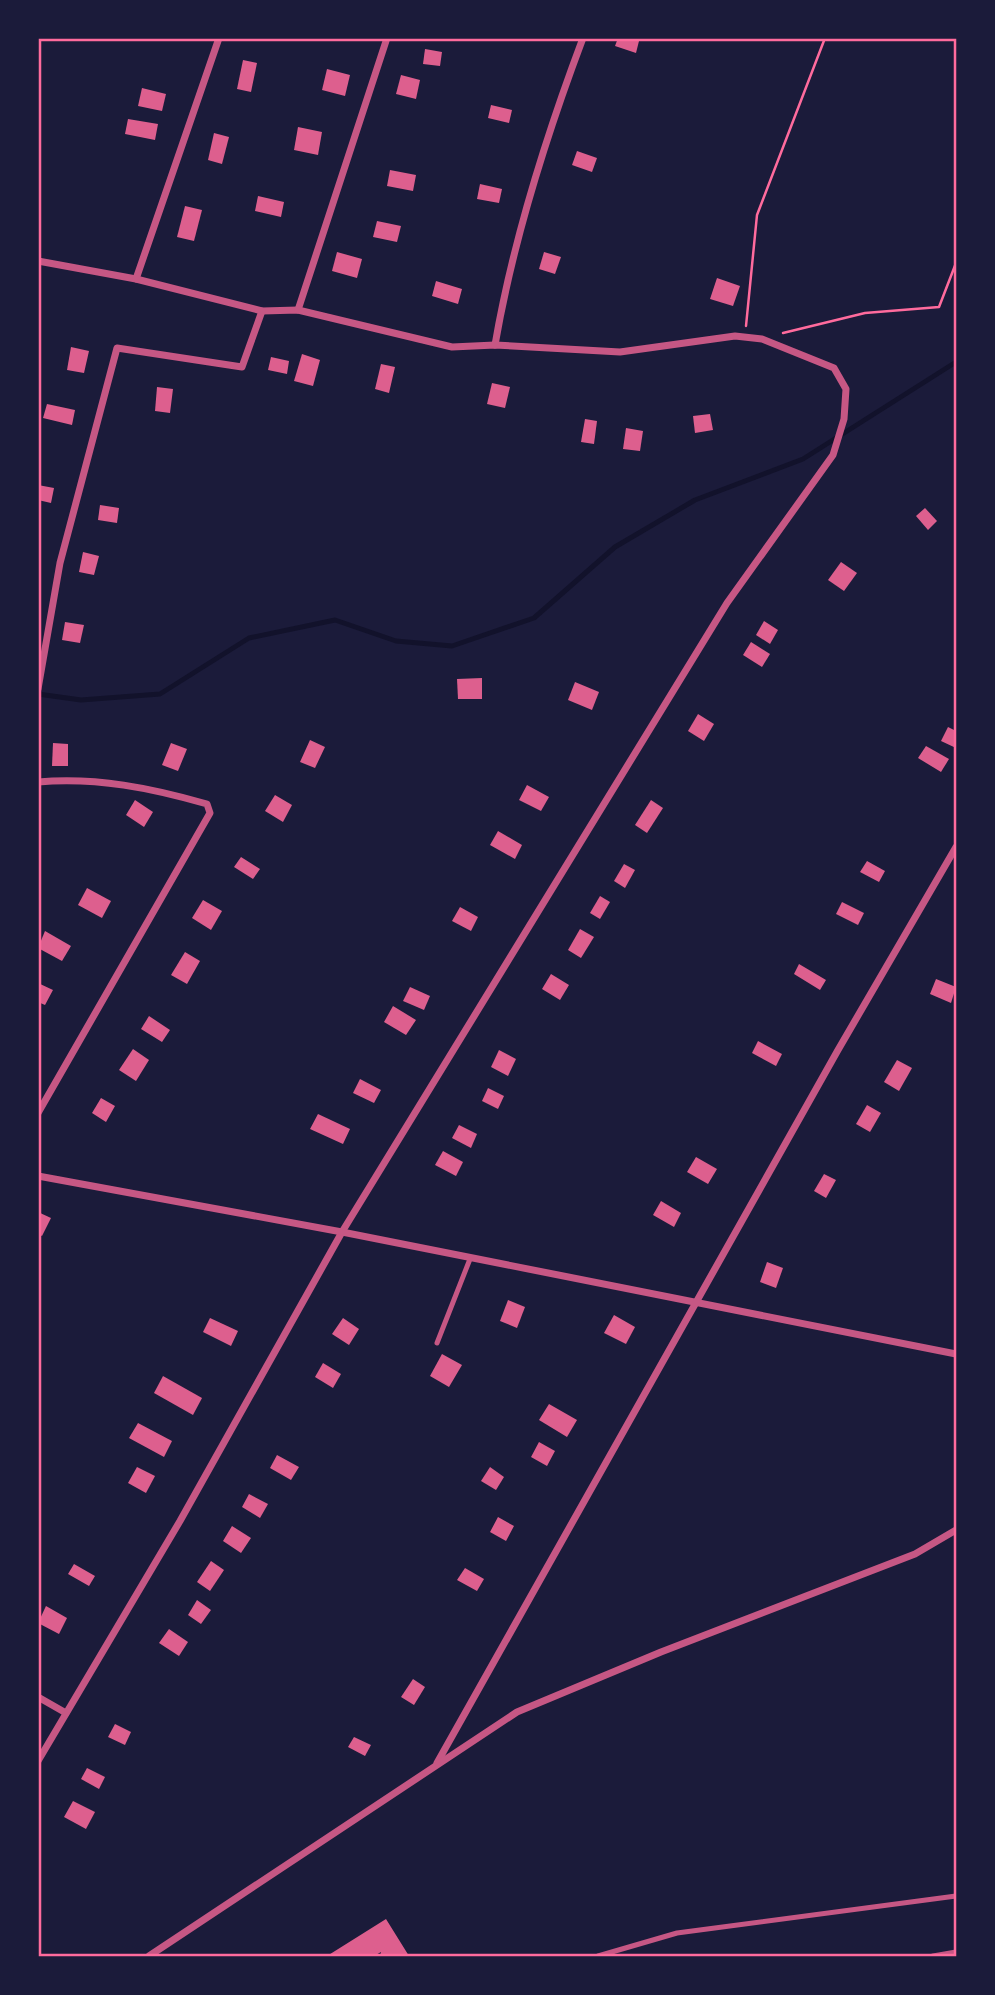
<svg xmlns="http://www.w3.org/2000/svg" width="995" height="1995" font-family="'PT Sans',sans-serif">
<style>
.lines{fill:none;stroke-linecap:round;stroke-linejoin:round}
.stream{stroke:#12122b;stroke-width:5}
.building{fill:#dd5f8e}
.path{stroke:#ff6b9d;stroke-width:2.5}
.service{stroke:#c65784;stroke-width:5}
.minor{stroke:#c65784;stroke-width:7}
.neatline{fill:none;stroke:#ff6b9d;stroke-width:2.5}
</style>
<rect width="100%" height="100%" fill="#1b1b3a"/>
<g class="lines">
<polyline class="stream" points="38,694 81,700 160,694 249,638 335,620 396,641 452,646 534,618 615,547 695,500 803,459 956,362"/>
</g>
<g class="building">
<polygon points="618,38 639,41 636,53 615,46"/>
<polygon points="425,49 442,52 440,66 423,64"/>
<polygon points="243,60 257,63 251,92 237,89"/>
<polygon points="327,69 350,75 345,96 322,90"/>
<polygon points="401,75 420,80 416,99 396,94"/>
<polygon points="142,88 166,94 162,111 138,106"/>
<polygon points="491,105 512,110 509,123 488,118"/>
<polygon points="128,119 158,124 155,140 125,134"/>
<polygon points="298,127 322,132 318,155 294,150"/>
<polygon points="214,133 229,137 222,164 208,160"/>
<polygon points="577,151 597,158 592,172 572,165"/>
<polygon points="390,170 416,175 413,191 387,186"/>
<polygon points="480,184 502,189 499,203 477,199"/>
<polygon points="258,196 284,202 281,217 255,211"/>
<polygon points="185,206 202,210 194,241 177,237"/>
<polygon points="377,221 401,226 397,242 373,237"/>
<polygon points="337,252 362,259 357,278 332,271"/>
<polygon points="544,252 561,257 555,274 539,269"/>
<polygon points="717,278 740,286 733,306 710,299"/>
<polygon points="436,281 462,289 458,304 432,296"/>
<polygon points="71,347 89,351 84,373 67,370"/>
<polygon points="302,354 320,360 313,386 294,381"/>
<polygon points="271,357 289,361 287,374 268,370"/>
<polygon points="381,364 395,367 389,393 375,389"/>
<polygon points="492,383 510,387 505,408 487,404"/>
<polygon points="157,387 173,389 170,413 155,411"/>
<polygon points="47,404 75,410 72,425 43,418"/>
<polygon points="710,414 713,430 695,433 693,416"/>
<polygon points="585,419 597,421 594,444 581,442"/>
<polygon points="626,428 643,431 640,451 623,449"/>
<polygon points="38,485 54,488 51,503 38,500"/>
<polygon points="100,505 119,508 117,523 98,520"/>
<polygon points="925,508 937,521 928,530 916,516"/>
<polygon points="83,552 99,556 94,575 79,572"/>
<polygon points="841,562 857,573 844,591 828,580"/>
<polygon points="764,621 778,630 770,644 756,635"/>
<polygon points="65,622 84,625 80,643 62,640"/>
<polygon points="751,642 770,654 762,667 743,655"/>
<polygon points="482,678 482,699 458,699 457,679"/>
<polygon points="575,682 599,692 592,710 568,700"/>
<polygon points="698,714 714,724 704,741 688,731"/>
<polygon points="948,727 956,731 956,748 941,741"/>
<polygon points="310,740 325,747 315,768 300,762"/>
<polygon points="53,743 68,744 68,766 52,766"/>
<polygon points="171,743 187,749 178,771 162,765"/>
<polygon points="926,746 949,759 941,772 918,758"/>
<polygon points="527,785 549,797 541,811 519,800"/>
<polygon points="275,795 292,805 283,822 265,811"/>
<polygon points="135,800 153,812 144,827 126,815"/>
<polygon points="651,800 663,808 647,833 635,825"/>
<polygon points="498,831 522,845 515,859 490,845"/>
<polygon points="241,857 260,869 253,879 234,867"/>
<polygon points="867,861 885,871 879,882 860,872"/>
<polygon points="624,864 635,870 625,888 614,881"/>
<polygon points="87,888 111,901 102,918 78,905"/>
<polygon points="600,896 610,902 600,919 590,913"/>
<polygon points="203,900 222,911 211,930 192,918"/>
<polygon points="842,902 864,913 858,925 836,914"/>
<polygon points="460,907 478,917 471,931 452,921"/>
<polygon points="580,929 594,937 581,958 568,950"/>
<polygon points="45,931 71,946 62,961 38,948"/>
<polygon points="185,952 200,961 187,984 171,975"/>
<polygon points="799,964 826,980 820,990 794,974"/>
<polygon points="551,974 569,985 560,1000 542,989"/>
<polygon points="936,979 956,987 951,1003 930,994"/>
<polygon points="38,983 53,990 45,1005 38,1002"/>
<polygon points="410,987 430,996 424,1010 403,1001"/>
<polygon points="393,1006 416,1020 406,1035 384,1022"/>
<polygon points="149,1016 170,1030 162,1042 141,1029"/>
<polygon points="758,1041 782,1054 776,1066 752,1053"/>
<polygon points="133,1049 149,1060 136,1081 119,1070"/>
<polygon points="499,1050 516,1059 508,1076 491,1067"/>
<polygon points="897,1060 912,1068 899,1091 884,1082"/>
<polygon points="360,1079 381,1090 374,1103 353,1093"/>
<polygon points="488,1088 504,1096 498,1109 482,1101"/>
<polygon points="101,1098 115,1106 106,1122 92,1113"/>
<polygon points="867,1105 881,1113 870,1132 856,1124"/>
<polygon points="318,1114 350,1129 343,1144 310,1129"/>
<polygon points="459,1125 477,1134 471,1148 452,1138"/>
<polygon points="443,1151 463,1162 456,1176 435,1165"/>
<polygon points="696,1157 717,1169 708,1184 687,1172"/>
<polygon points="824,1174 836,1180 826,1198 814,1191"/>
<polygon points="661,1201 681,1213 674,1227 653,1215"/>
<polygon points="38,1212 51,1218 42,1236 38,1234"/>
<polygon points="767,1262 783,1268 776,1288 760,1282"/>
<polygon points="508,1300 525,1307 517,1328 500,1321"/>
<polygon points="614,1315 635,1327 626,1344 604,1333"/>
<polygon points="210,1318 238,1331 231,1346 203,1332"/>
<polygon points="343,1318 359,1329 349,1345 332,1334"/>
<polygon points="442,1354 462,1365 449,1387 430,1376"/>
<polygon points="323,1363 341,1374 333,1388 315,1377"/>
<polygon points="163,1376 202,1398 193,1415 154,1393"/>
<polygon points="549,1404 577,1420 567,1437 539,1420"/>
<polygon points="138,1423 172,1441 164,1457 129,1438"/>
<polygon points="539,1442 555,1451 547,1466 531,1457"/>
<polygon points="277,1455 299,1467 291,1480 270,1468"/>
<polygon points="137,1467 155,1476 146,1493 128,1483"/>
<polygon points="490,1467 504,1477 496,1490 481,1481"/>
<polygon points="249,1494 268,1504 260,1518 242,1507"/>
<polygon points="498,1517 514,1526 506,1541 490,1532"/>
<polygon points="232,1526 251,1538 241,1553 223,1541"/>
<polygon points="211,1561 224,1570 210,1591 197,1582"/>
<polygon points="74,1564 95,1576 89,1586 68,1574"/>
<polygon points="465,1568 484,1579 477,1591 457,1580"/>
<polygon points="197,1600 211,1610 201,1624 188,1615"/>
<polygon points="46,1606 67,1618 59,1634 38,1623"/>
<polygon points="169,1629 188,1642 179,1656 159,1643"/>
<polygon points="413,1679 425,1687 414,1705 401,1697"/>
<polygon points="115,1724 131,1732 125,1745 108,1737"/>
<polygon points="354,1737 371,1745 365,1756 348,1747"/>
<polygon points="87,1768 105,1777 99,1789 81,1779"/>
<polygon points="73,1801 95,1812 86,1829 64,1817"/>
<polygon points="386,1919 409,1956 380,1956 381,1952 374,1956 327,1956"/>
</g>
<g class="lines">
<g class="path">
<polyline points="746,326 757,215 825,38"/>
<polyline points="783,333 865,313 939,307 956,263"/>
</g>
<g class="service">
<polyline points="437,1343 470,1259"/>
<polyline points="598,1956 677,1933 956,1896"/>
<polyline points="933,1956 956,1952"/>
</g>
<g class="minor">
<polyline points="38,261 136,279 262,311 298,310 452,347 495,345 620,352 735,336 762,339 834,368 846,389 844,419 833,455 727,603 342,1232 180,1521 38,1761"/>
<polyline points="136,279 219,38"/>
<polyline points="298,310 387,38"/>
<path d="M 495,345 C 513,240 545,139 583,38"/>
<polyline points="38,689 60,563 117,348 242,367 262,311"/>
<path d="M 38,782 C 97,777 151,788 207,804 L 210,813 L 38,1113"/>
<polyline points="38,1176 342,1232 956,1354"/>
<polyline points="38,1697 66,1713"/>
<polyline points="437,1763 838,1050 956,847"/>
<polyline points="149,1956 517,1712 661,1652 915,1554 956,1530"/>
</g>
</g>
<rect width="995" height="1995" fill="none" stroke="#1b1b3a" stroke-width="80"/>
<rect x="40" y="40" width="915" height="1915" class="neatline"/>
</svg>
